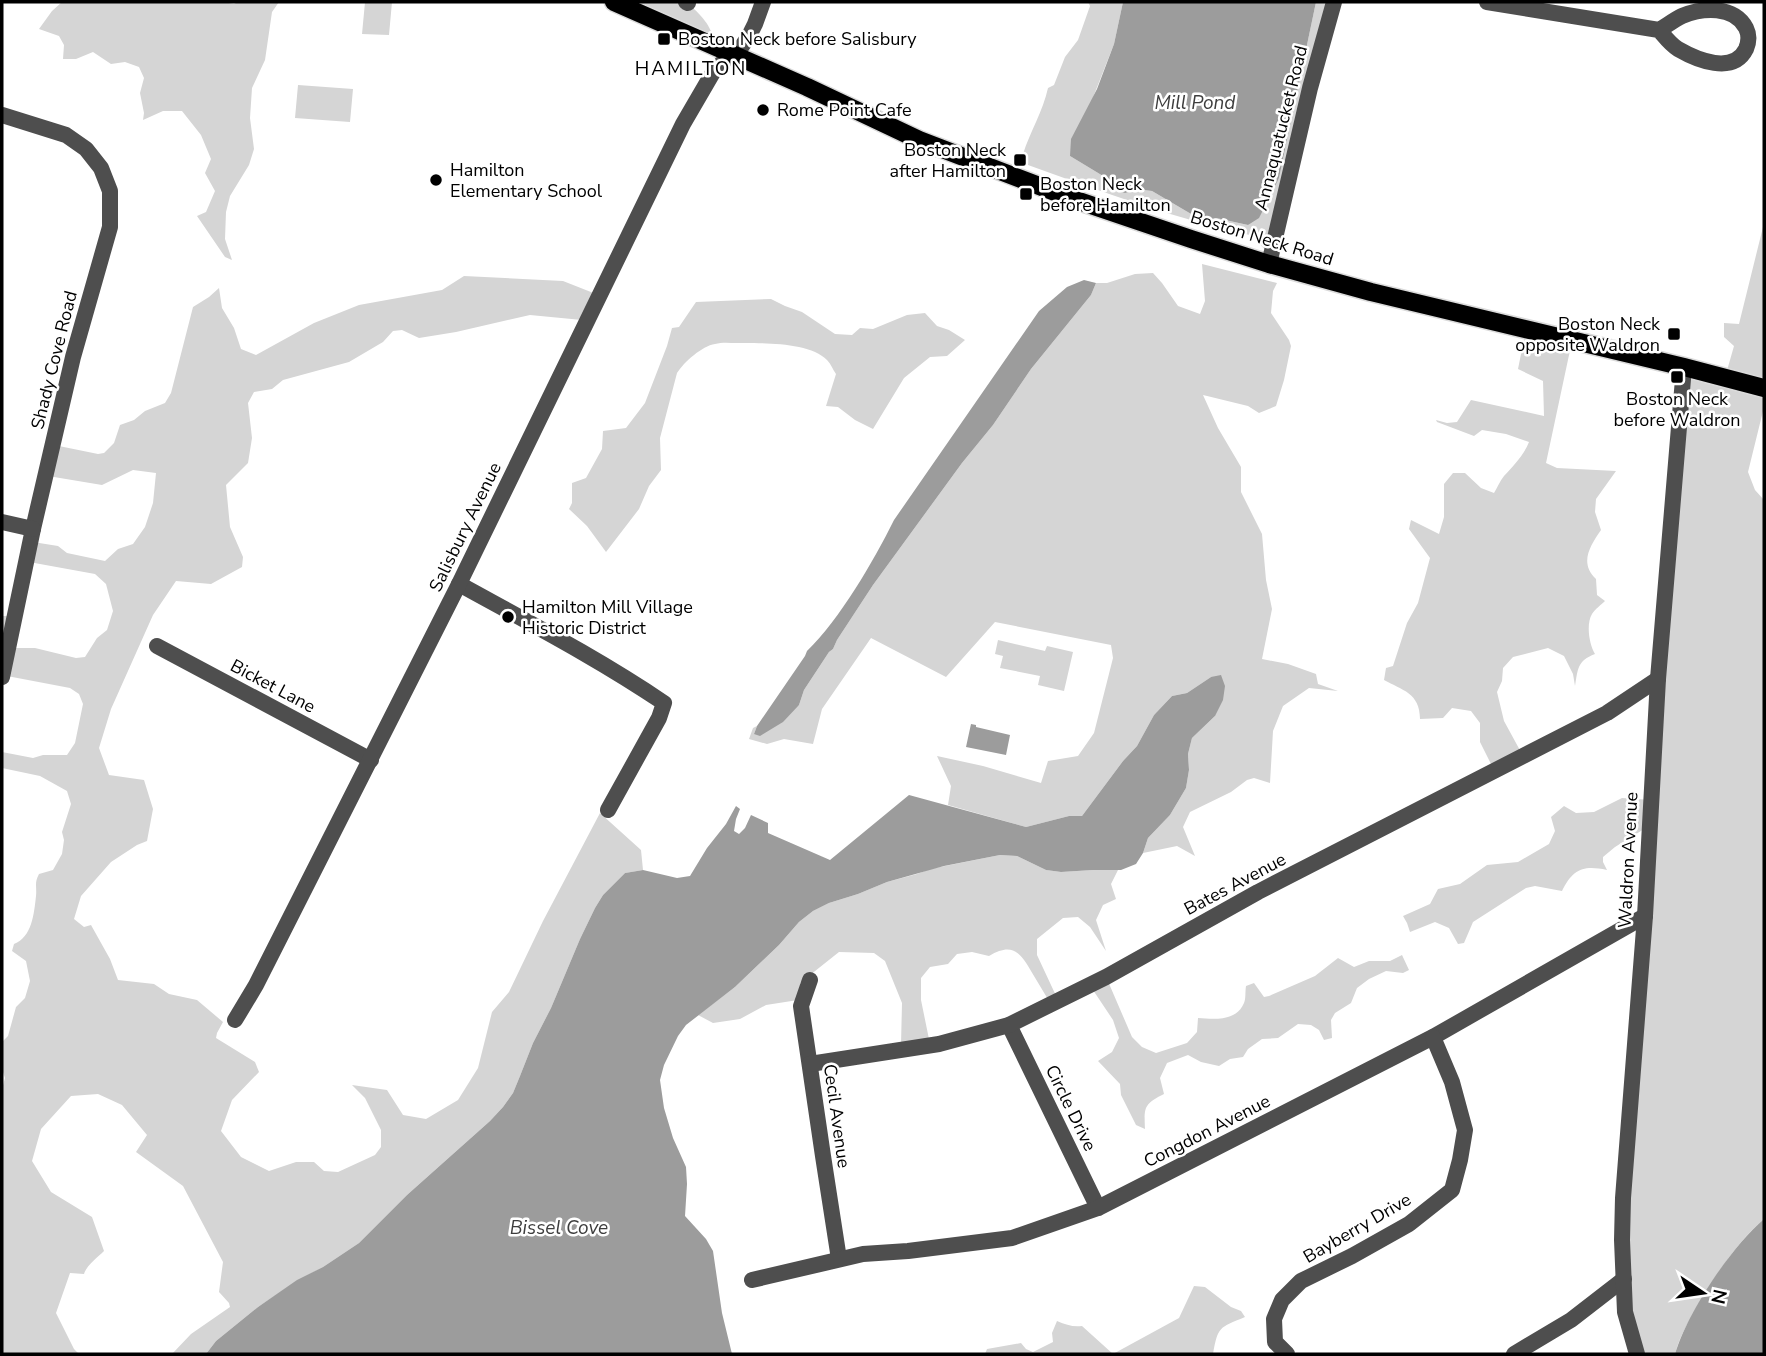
<svg xmlns="http://www.w3.org/2000/svg" width="1766" height="1356" font-family="'Nunito Sans',sans-serif">
<style>
.green{fill:#d5d5d5}
.water{fill:#9c9c9c}
.lines{fill:none;stroke-linecap:round;stroke-linejoin:round}
.major-casing{stroke:#dbdbdb;stroke-width:21}
.minor{stroke:#4e4e4e;stroke-width:16}
.major{stroke:#000;stroke-width:18}
.poi-dot{fill:#000;stroke:#fff;stroke-width:2.5}
.labels{text-anchor:middle;dominant-baseline:central;stroke-width:5;stroke-linejoin:round;paint-order:stroke}
.poi-label{font-size:18px;fill:#000;stroke:#fff;text-anchor:start}
.street-label{font-size:18px;fill:#000;stroke:#fff}
.neighbourhood-label{font-size:19px;letter-spacing:2px;fill:#000;stroke:#fff}
.water-label{font-size:19px;font-style:italic;fill:#3d3d3d;stroke:#fff}
</style>
<rect width="100%" height="100%" fill="#fff"/>
<g class="green">
<polygon points="62,2 223,2 234,4 238,2 279,2 272,12 265,60 252,88 250,118 254,149 249,165 230,196 226,212 225,239 232,260 225,257 197,216 206,212 215,191 205,173 211,159 201,135 182,111 163,111 143,120 144,113 140,93 144,78 139,67 125,62 111,64 93,52 76,59 63,59 64,45 59,36 39,29 52,11"/>
<polygon points="365,2 392,2 389,35 362,34"/>
<path d="M 610,2 L 686,2 C 697,11 711,24 713,39 Z"/>
<path d="M 1088,2 L 1123,2 L 1114,44 L 1070,156 L 1108,179 L 1115,189 L 1136,189 L 1152,191 L 1203,221 L 1216,218 L 1248,225 L 1279,178 L 1316,2 L 1335,2 L 1268,252 L 1257,242 L 1254,236 C 1176,219 1102,192 1028,165 L 1023,154 C 1030,132 1043,111 1048,88 L 1054,85 L 1065,57 L 1078,40 L 1090,6 Z"/>
<polygon points="298,85 353,89 350,122 295,118"/>
<path d="M 1763,227 L 1764,227 L 1764,407 L 1748,472 L 1755,490 L 1764,500 L 1764,1219 C 1738,1241 1718,1272 1701,1301 C 1691,1318 1680,1334 1675,1354 L 1639,1354 L 1624,1281 L 1649,826 L 1615,847 L 1603,857 L 1603,862 L 1607,870 C 1583,865 1573,869 1562,891 L 1535,886 L 1526,888 L 1473,922 L 1464,943 L 1458,944 L 1449,928 L 1435,922 L 1410,932 L 1407,923 L 1403,916 L 1430,904 L 1438,889 L 1460,884 L 1487,865 L 1518,862 L 1549,844 L 1555,831 L 1551,817 L 1564,806 L 1576,813 L 1594,812 L 1622,798 L 1651,800 L 1685,377 L 1726,374 L 1734,346 L 1724,337 L 1724,323 L 1739,324 Z"/>
<polygon points="1202,264 1277,283 1273,291 1271,313 1289,340 1291,346 1284,380 1276,406 1259,413 1248,406 1203,395 1218,428 1241,467 1241,492 1262,534 1266,580 1272,609 1262,659 1288,664 1316,674 1318,684 1338,691 1309,688 1283,706 1273,731 1270,783 1254,778 1247,780 1231,792 1190,812 1183,827 1195,856 1177,846 1143,853 1148,838 1170,815 1186,788 1189,770 1188,754 1192,738 1215,716 1211,677 1187,693 1172,696 1154,715 1137,746 1123,761 1082,816 1069,816 1026,827 948,805 951,786 937,756 983,766 1041,783 1048,761 1078,756 1094,733 1113,658 1111,645 995,622 946,677 871,638 822,709 813,744 784,739 767,744 749,739 753,728 757,726 754,734 799,705 804,690 829,652 833,649 837,640 873,585 962,463 993,425 1031,369 1091,295 1096,283 1107,283 1135,274 1153,273 1162,283 1178,306 1200,314 1205,301"/>
<path d="M 464,276 L 563,281 L 596,294 L 582,320 L 530,315 L 456,332 L 419,338 L 402,330 L 393,331 L 383,342 L 349,362 L 283,380 L 272,389 L 254,392 L 248,403 L 252,438 L 248,463 L 226,485 L 230,527 L 243,557 L 242,567 L 211,584 L 176,581 L 153,615 L 111,709 L 99,748 L 109,775 L 144,780 L 153,809 L 147,841 L 137,845 L 111,862 L 81,896 L 74,919 L 84,927 L 91,925 L 110,959 L 118,980 L 154,984 L 169,994 L 197,1000 L 223,1022 L 217,1033 L 216,1038 L 255,1062 L 259,1072 L 232,1100 L 221,1131 L 241,1157 L 269,1171 L 296,1162 L 314,1162 L 324,1171 L 338,1172 L 375,1155 L 381,1147 L 381,1130 L 365,1098 L 352,1085 L 387,1090 L 403,1115 L 426,1119 L 458,1100 L 478,1068 L 492,1012 L 509,992 L 543,921 L 600,813 L 641,850 L 643,870 L 625,873 L 603,895 L 595,908 L 580,939 L 551,1008 L 533,1043 L 520,1076 L 513,1093 L 503,1107 L 490,1121 L 407,1195 L 359,1243 L 323,1267 L 297,1281 L 258,1307 L 216,1341 L 206,1354 L 172,1354 L 191,1334 L 230,1307 L 229,1303 L 219,1292 L 223,1262 L 183,1186 L 136,1152 L 147,1135 L 122,1105 L 98,1094 L 71,1096 L 41,1129 L 32,1161 L 51,1192 L 92,1217 L 104,1251 C 98,1257 86,1266 84,1274 L 70,1273 L 56,1313 L 74,1349 L 79,1354 L 2,1354 L 2,1089 L 5,1078 L 2,1069 L 2,1042 L 8,1036 L 16,1007 L 25,998 L 30,981 L 26,961 L 12,951 L 14,944 C 32,937 34,914 36,896 C 37,887 34,883 39,874 L 53,870 L 62,854 L 64,840 L 62,832 L 71,804 L 67,791 L 40,776 L 2,768 L 2,752 L 33,758 L 43,755 L 67,755 L 75,743 L 83,704 L 79,694 L 70,688 L 7,676 L 2,682 L 2,616 L 15,616 L 11,648 L 35,648 L 76,658 L 85,657 L 97,638 L 107,630 L 113,611 L 106,584 L 95,574 L 29,562 L 33,542 L 58,546 L 67,553 L 105,561 L 118,549 L 133,544 L 145,527 L 153,503 L 156,473 L 133,470 L 102,485 L 48,476 L 54,445 L 98,454 L 104,453 L 114,443 L 120,425 L 134,420 L 145,411 L 165,403 L 171,393 L 193,307 L 209,297 L 219,288 L 222,308 L 234,328 L 241,349 L 256,355 L 314,323 L 359,305 L 442,290 Z"/>
<path d="M 771,299 L 785,306 L 802,312 L 835,334 L 852,335 L 860,328 L 873,329 L 907,315 L 925,313 L 937,326 L 949,330 L 965,340 L 947,356 L 930,357 L 904,378 L 873,429 L 855,420 L 838,407 L 826,406 L 836,374 C 833,370 831,364 827,360 C 810,342 761,343 737,343 C 730,343 722,342 715,344 C 702,346 684,362 677,373 L 660,438 L 661,470 L 649,486 L 639,509 L 606,552 L 587,526 L 569,509 L 572,503 L 572,483 L 586,478 L 602,449 L 603,431 L 626,428 L 645,403 L 667,346 L 672,328 L 679,327 L 696,302 Z"/>
<path d="M 1526,329 L 1572,341 L 1546,463 L 1557,468 L 1616,471 L 1596,499 L 1595,512 L 1601,530 C 1590,546 1579,563 1596,579 L 1597,595 L 1605,601 C 1601,605 1595,609 1592,614 C 1586,624 1589,644 1595,654 C 1577,661 1578,669 1575,686 L 1573,674 L 1564,656 L 1548,648 L 1513,657 L 1503,668 L 1502,681 L 1497,692 L 1504,721 L 1522,754 L 1492,766 L 1480,742 L 1480,723 L 1471,711 L 1452,708 L 1443,718 L 1420,719 C 1420,693 1402,690 1384,680 L 1386,668 L 1393,666 L 1407,623 L 1418,603 L 1430,558 L 1409,529 L 1411,520 L 1439,534 L 1444,517 L 1444,484 L 1453,473 L 1465,473 L 1481,488 L 1494,493 C 1497,488 1500,481 1504,476 C 1513,466 1524,455 1529,442 L 1506,434 L 1482,430 L 1474,436 L 1437,422 L 1436,420 L 1447,423 L 1457,422 L 1471,400 L 1544,416 L 1543,381 L 1518,369 Z"/>
<polygon points="998,640 1045,651 1047,646 1073,652 1064,691 1038,685 1040,676 1000,668 1003,656 995,654"/>
<path d="M 1000,855 L 1017,856 L 1046,870 L 1061,872 L 1093,870 L 1118,870 L 1111,884 L 1116,899 L 1103,905 L 1096,920 L 1106,951 L 1090,927 L 1078,917 L 1063,918 L 1037,939 L 1037,955 L 1058,1000 L 1049,1001 C 1043,991 1037,981 1031,971 C 1020,952 1012,942 989,956 L 972,952 L 957,954 L 948,964 L 930,967 L 921,978 L 921,1000 L 930,1044 L 901,1045 L 902,1003 L 885,961 L 874,953 L 839,952 L 800,983 L 801,998 L 798,1000 L 766,1005 L 740,1019 L 713,1023 L 698,1015 L 735,987 L 779,945 L 799,922 L 813,911 L 829,903 L 858,894 L 887,882 L 917,874 L 930,869 Z"/>
<path d="M 1402,955 L 1409,970 L 1403,973 L 1386,971 L 1369,979 L 1357,988 L 1351,1003 L 1335,1013 L 1331,1020 L 1332,1038 L 1324,1040 L 1319,1030 L 1311,1025 L 1298,1024 L 1278,1038 L 1262,1039 L 1248,1049 L 1243,1057 L 1230,1059 L 1219,1066 L 1201,1062 L 1188,1055 L 1167,1063 L 1160,1078 L 1164,1094 C 1144,1104 1144,1107 1145,1129 L 1136,1125 L 1121,1095 L 1120,1084 L 1098,1061 L 1112,1052 L 1119,1038 L 1113,1020 L 1091,987 L 1107,979 L 1132,1037 L 1142,1047 L 1156,1053 L 1187,1043 L 1197,1032 L 1198,1018 C 1214,1019 1236,1022 1244,1003 C 1246,999 1245,992 1246,986 L 1254,983 L 1264,997 L 1269,996 L 1315,976 L 1338,958 L 1354,967 L 1369,961 L 1390,961 Z"/>
<path d="M 1194,1286 L 1205,1287 L 1231,1307 L 1241,1311 L 1245,1317 C 1219,1328 1218,1326 1213,1354 L 985,1354 L 987,1349 L 1021,1343 L 1026,1349 L 1033,1352 L 1053,1342 L 1052,1333 L 1057,1321 C 1066,1325 1073,1327 1082,1326 L 1113,1354 L 1179,1318 Z"/>
</g>
<g class="water">
<polygon points="1123,2 1316,2 1279,178 1259,218 1248,225 1216,218 1203,221 1152,191 1136,189 1125,193 1115,189 1108,179 1070,156 1071,139 1097,89 1114,44"/>
<path d="M 1084,280 L 1096,283 L 1091,295 L 1031,369 L 993,425 L 962,463 L 873,585 L 837,640 L 833,649 L 829,652 L 804,690 L 799,705 L 783,722 L 760,736 L 754,734 L 757,726 L 805,656 L 807,651 C 840,619 873,562 894,520 L 1039,311 L 1067,287 Z"/>
<polygon points="1221,675 1225,686 1223,700 1215,716 1192,738 1188,754 1189,770 1186,788 1170,815 1148,838 1143,853 1136,864 1121,870 1093,870 1061,872 1046,870 1017,856 1000,855 944,866 887,882 858,894 829,903 813,911 799,922 779,945 735,987 686,1025 678,1036 664,1065 660,1080 664,1108 673,1138 686,1167 687,1184 685,1216 706,1239 713,1251 722,1313 732,1354 206,1354 216,1341 258,1307 297,1280 323,1267 359,1243 407,1195 490,1121 503,1107 513,1093 520,1076 533,1043 551,1008 580,939 595,908 603,895 625,873 643,870 677,878 690,876 707,848 726,824 736,806 740,809 736,819 734,831 739,834 745,828 751,815 768,823 768,833 830,860 909,795 1026,827 1069,816 1082,816 1123,761 1137,746 1154,715 1172,696 1187,693 1211,677"/>
<polygon points="971,724 976,725 976,727 1010,735 1006,755 966,747"/>
<path d="M 1764,1219 L 1764,1354 L 1675,1354 C 1687,1313 1731,1247 1764,1219 Z"/>
</g>
<g class="lines">
<defs>
<polyline id="major" points="614,2 807,87 919,140 1076,200 1191,239 1269,264 1371,292 1684,367 1764,388"/>
</defs>
<use href="#major" class="major-casing"/>
<g class="minor">
<polyline points="686,2 688,3"/>
<path d="M 1487,2 L 1659,30 C 1665,37 1671,45 1678,49 C 1697,60 1733,75 1746,49 C 1749,42 1749,34 1746,28 C 1734,5 1702,8 1682,16 C 1674,20 1666,26 1659,30"/>
<polyline points="2,115 66,135 86,149 101,168 110,191 110,227 73,357 33,529 2,677"/>
<polyline points="1269,264 1310,88 1334,2"/>
<polyline points="2,522 33,529"/>
<path d="M 459,584 C 528,622 599,659 664,703 L 659,718 L 608,810"/>
<polyline points="157,646 371,760"/>
<polyline points="810,980 801,1006 823,1156 839,1259"/>
<polyline points="235,1020 256,985 459,584 683,124 715,69 742,46 749,36 755,24 763,2"/>
<polyline points="1009,1025 1098,1208"/>
<polyline points="810,1064 939,1044 1009,1025 1106,977 1258,892 1607,713 1658,679"/>
<polyline points="752,1280 863,1254 908,1251 1012,1238 1098,1208 1433,1037 1645,916"/>
<polyline points="1287,1354 1275,1342 1274,1319 1282,1300 1301,1281 1352,1256 1409,1224 1452,1190 1460,1160 1465,1130 1452,1082 1433,1037"/>
<polyline points="1514,1354 1571,1320 1624,1279"/>
<polyline points="1637,1354 1625,1312 1622,1240 1623,1198 1645,916 1658,679 1684,367"/>
</g>
<use href="#major" class="major"/>
</g>
<g class="poi-dot">
<rect x="657" y="32" width="14" height="14" rx="3.5"/>
<circle cx="763" cy="110" r="7"/>
<rect x="1013" y="153" width="14" height="14" rx="3.5"/>
<circle cx="436" cy="180" r="7"/>
<rect x="1019" y="187" width="14" height="14" rx="3.5"/>
<rect x="1667" y="327" width="14" height="14" rx="3.5"/>
<rect x="1670" y="370" width="14" height="14" rx="3.5"/>
<circle cx="508" cy="617" r="7"/>
</g>
<g class="labels">
<g class="poi-label">
<text x="678" y="39">Boston Neck before Salisbury</text>
<text x="777" y="110">Rome Point Cafe</text>
<text x="1006" y="150" text-anchor="end">Boston Neck<tspan x="1006" dy="21">after Hamilton</tspan></text>
<text x="450" y="170">Hamilton<tspan x="450" dy="21">Elementary School</tspan></text>
<text x="1040" y="184">Boston Neck<tspan x="1040" dy="21">before Hamilton</tspan></text>
<text x="1660" y="324" text-anchor="end">Boston Neck<tspan x="1660" dy="21">opposite Waldron</tspan></text>
<text x="1677" y="399" text-anchor="middle">Boston Neck<tspan x="1677" dy="21">before Waldron</tspan></text>
<text x="522" y="607">Hamilton Mill Village<tspan x="522" dy="21">Historic District</tspan></text>
</g>
<g class="street-label">
<text transform="translate(1281 128) rotate(-76)">Annaquatucket Road</text>
<text transform="translate(1262 238) rotate(17)">Boston Neck Road</text>
<text transform="translate(54 360) rotate(-76)">Shady Cove Road</text>
<text transform="translate(465 527) rotate(-64)">Salisbury Avenue</text>
<text transform="translate(273 686) rotate(28)">Bicket Lane</text>
<text transform="translate(1628 860) rotate(-87)">Waldron Avenue</text>
<text transform="translate(1235 884) rotate(-28)">Bates Avenue</text>
<text transform="translate(1071 1108) rotate(64)">Circle Drive</text>
<text transform="translate(837 1116) rotate(82)">Cecil Avenue</text>
<text transform="translate(1207 1131) rotate(-27)">Congdon Avenue</text>
<text transform="translate(1357 1228) rotate(-30)">Bayberry Drive</text>
</g>
<g class="neighbourhood-label">
<text x="691" y="69">HAMILTON</text>
</g>
<g class="water-label">
<text x="1195" y="103">Mill Pond</text>
<text x="559" y="1228">Bissel Cove</text>
</g>
</g>
<rect width="1766" height="1356" fill="none" stroke="#000000" stroke-width="7"/>
<g transform="translate(1703 1293) rotate(103)" stroke="#ffffff" stroke-width="5" paint-order="stroke">
<path d="M0-5L12 26L0 18L-12 26Z" fill="#000000"/>
<text y="-10" font-size="19" font-weight="bold" text-anchor="middle" fill="#000000">N</text>
</g>
</svg>
